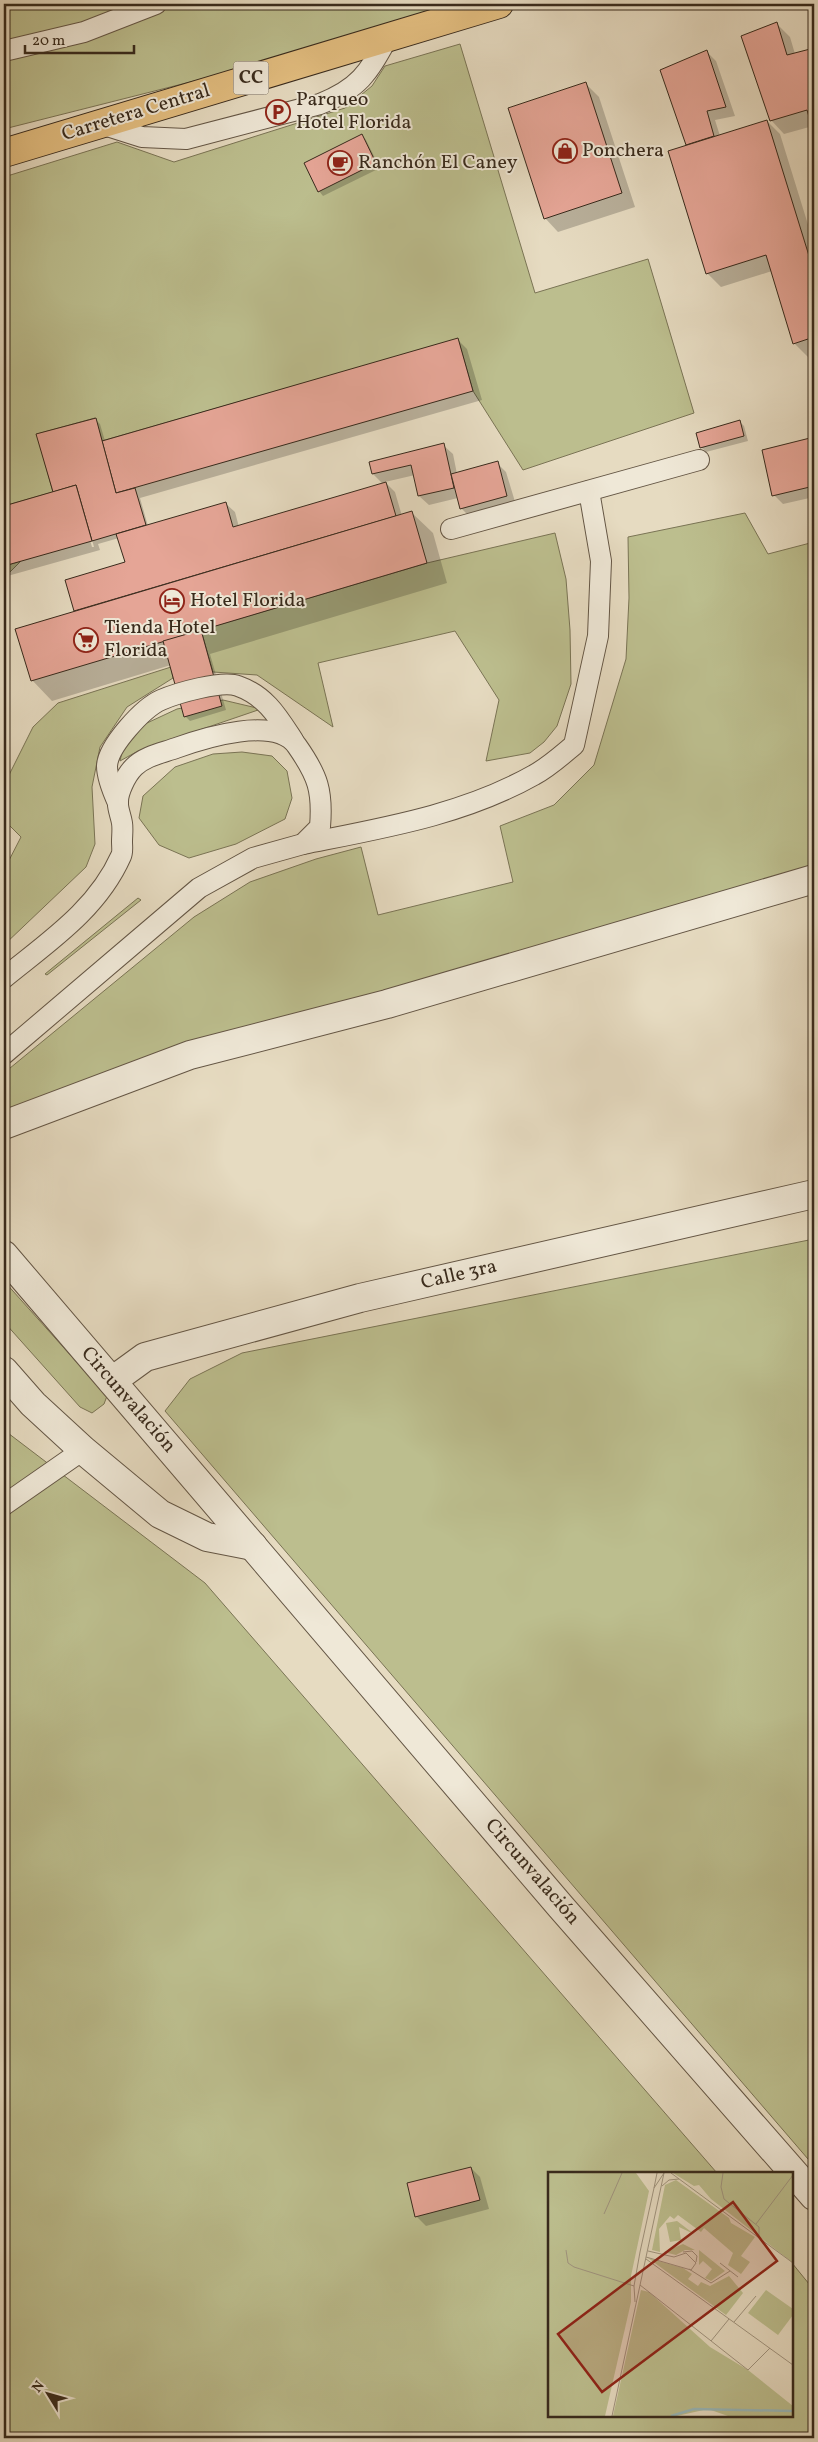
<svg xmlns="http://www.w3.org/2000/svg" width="818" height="2442" font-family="Vollkorn,serif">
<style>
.green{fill:#bcbe8e;stroke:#7a7455}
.shadow{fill:#0003;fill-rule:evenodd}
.building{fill:#e5a596;stroke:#382a1c}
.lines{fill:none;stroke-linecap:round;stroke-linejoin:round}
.service-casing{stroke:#645645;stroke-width:22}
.minor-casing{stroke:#645645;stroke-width:30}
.tertiary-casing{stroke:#645645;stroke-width:30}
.trunk-casing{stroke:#382a1c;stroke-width:30}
.service{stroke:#efe8d7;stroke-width:20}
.minor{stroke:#efe8d7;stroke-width:28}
.tertiary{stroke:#efe8d7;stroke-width:28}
.trunk{stroke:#e3be80;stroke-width:28}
.labels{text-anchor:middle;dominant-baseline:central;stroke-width:4;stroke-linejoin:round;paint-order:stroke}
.shield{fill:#efe8d7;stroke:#6f6354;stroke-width:1}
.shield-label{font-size:19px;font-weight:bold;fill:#382a1c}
.poi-label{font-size:20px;fill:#382a1c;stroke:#efe8d7;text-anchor:start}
.street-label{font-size:20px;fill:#382a1c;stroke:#efe8d7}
.inset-river{fill:none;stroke:#99b9bb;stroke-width:2.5}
.inset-road{fill:none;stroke:#a0947f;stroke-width:1}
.view{fill:#8f2418;fill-opacity:0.15;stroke:#8f2418;stroke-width:2.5}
.inset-edge{fill:none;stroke:#382a1c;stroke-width:2.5}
</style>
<rect width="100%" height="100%" fill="#e6dbc1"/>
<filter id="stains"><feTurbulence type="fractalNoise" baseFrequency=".004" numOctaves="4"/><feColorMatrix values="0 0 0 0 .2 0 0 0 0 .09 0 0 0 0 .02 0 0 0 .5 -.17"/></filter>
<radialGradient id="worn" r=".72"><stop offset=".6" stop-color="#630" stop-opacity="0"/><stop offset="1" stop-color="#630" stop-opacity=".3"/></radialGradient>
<g class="green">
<polygon points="4,4 499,4 4,129"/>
<polygon points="460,44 535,293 648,259 694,413 523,470 473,391 458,339 102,441 95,418 37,434 53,492 4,506 4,177 117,142 174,162 345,108 372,86 385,66"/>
<polygon points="745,513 768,554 814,542 814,867 4,1111 4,1073 194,917 250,882 316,859 361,847 378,915 513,882 500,826 554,805 594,765 626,659 629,598 628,537"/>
<polygon points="555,533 566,579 570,630 571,684 557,726 544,742 530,753 486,761 499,700 455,631 318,663 333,727 257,675 213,672 201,630 427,563"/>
<polygon points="21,561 4,578 4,566"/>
<polygon points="171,667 173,678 127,707 100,747 92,787 95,844 86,867 4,945 4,870 21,837 4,820 4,785 33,727 58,703"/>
<polygon points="223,700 261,709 138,751 120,761 123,747 147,723 177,709"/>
<polygon points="242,752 272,756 287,771 292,798 285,819 236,844 189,858 159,845 139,818 143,796 175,767 213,754"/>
<polygon points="138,898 141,900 47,975 45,974"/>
<polygon points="814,1239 814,2166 165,1411 190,1379 242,1353"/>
<polygon points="4,1281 107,1396 104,1404 92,1413 80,1407 4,1322"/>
<polygon points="4,1430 205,1583 717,2173 549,2173 549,2416 792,2416 792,2263 814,2290 814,2438 4,2438"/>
</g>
<g class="shadow">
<polygon points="776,23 790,37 795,54 814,49 814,130 813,126 784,134 771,120"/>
<polygon points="707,52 716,61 735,116 715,120 720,136 767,121 780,134 814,244 814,355 808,357 795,344 772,271 721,287 707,273 687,144"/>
<polygon points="586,84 599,97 635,207 558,232 545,218"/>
<polygon points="362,135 366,140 380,168 323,196 319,191"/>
<path d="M 458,340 L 467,349 L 482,400 L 140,498 L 148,526 L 225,503 L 235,512 L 239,527 L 383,484 L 373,474 L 370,463 L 443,445 L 453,454 L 457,474 L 497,463 L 506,472 L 516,505 L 471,518 L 461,508 L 458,498 L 429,505 L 419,496 L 415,475 L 385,482 L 395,492 L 402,516 L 412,513 L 433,533 L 447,583 L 210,654 L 226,710 L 190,721 L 186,717 L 171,665 L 52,701 L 32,680 L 76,612 L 75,610 L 126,563 L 119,538 L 98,544 L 100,550 L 4,577 L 4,507 L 54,493 L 95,419 L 100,424 L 105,441 ZM 78,496 L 80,496 L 94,547 L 92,547 Z"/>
<polygon points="740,422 744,426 748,441 706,452 702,448 698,434"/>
<polygon points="814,439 814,497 783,504 774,495 764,451"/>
<polygon points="4,822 8,826 4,834"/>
<polygon points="471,2168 480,2177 489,2209 426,2226 416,2216"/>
</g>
<g class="building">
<polygon points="777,22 787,55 814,48 814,134 807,110 770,121 741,36"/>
<polygon points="707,50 726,107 707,111 714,136 686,145 660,70"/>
<polygon points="586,82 622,193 544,219 508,108"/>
<polygon points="767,120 814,272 814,337 793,344 766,255 706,274 668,151"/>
<polygon points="362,134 376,163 318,192 304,163"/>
<polygon points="458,338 473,391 116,493 102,441"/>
<polygon points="96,418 116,493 135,488 146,525 92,541 76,485 53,492 36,434"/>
<polygon points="740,420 744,436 700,448 696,433"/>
<polygon points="814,437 814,486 772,496 762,450"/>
<polygon points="444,443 454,488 418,496 411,465 372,474 369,462"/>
<polygon points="498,461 507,496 460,509 451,474"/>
<polygon points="386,482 396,516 74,611 65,580 125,562 116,534 226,502 233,527"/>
<polygon points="76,485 92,541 4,566 4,506"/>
<polygon points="412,511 427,563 31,681 15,629"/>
<polygon points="201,630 222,706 184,717 163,641"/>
<polygon points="471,2167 480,2200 415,2217 407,2183"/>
</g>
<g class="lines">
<defs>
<g id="service">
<polyline points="4,51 84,32 156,4"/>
<path d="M 101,124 L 142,137 L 186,139 L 320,104 C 360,88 368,73 388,37"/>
<polyline points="451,529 699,460"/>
<path d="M 118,803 C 113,792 107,778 107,766 C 108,746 143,708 161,700 C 177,693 222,680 238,686 C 266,696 278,717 293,740"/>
<path d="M 303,844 C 383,828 463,815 534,775 C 549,767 562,755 574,745 L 598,636 L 601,561 L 589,491"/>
<path d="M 4,978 C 48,942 97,910 121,856 C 123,852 122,846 122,842 C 122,835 123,829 122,823 C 121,816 118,810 118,804 C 117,793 126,775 134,767 C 145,756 162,753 176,748 C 204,738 276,715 297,746 C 318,776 323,791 320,827 L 303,844 L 253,858 L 199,888 L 4,1054"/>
<polyline points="4,1505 83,1450"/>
</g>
<g id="minor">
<polyline points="4,1125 190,1055 387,1004 814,879"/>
<polyline points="112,1381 145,1357 360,1298 814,1194"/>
</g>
<g id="tertiary">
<polyline points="4,1255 561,1907 814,2196"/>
<polyline points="4,1371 33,1404 83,1450 160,1514 207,1537 253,1546"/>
</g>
<polyline id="trunk" points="4,153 499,4"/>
</defs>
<use href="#service" class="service-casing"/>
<use href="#minor" class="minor-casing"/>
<use href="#tertiary" class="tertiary-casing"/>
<use href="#trunk" class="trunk-casing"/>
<use href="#service" class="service"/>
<use href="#minor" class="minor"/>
<use href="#tertiary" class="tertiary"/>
<use href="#trunk" class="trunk"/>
</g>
<defs>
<symbol id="parking-ring" viewBox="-11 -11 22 22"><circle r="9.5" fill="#efe8d7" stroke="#8f2418" stroke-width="1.5"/><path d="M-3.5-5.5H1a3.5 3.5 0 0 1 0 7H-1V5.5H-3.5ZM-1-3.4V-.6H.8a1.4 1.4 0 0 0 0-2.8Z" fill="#8f2418"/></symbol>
<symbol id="shop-ring" viewBox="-11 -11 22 22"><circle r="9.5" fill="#efe8d7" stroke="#8f2418" stroke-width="1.5"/><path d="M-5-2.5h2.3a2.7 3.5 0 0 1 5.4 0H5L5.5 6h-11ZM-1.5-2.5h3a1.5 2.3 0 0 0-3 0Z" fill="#8f2418"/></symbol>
<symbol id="cafe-ring" viewBox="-11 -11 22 22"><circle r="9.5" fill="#efe8d7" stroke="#8f2418" stroke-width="1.5"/><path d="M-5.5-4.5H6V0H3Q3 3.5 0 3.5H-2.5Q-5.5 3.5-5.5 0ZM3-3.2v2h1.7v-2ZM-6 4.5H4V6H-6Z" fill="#8f2418"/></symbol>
<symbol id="hotel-ring" viewBox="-11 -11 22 22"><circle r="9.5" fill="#efe8d7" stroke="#8f2418" stroke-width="1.5"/><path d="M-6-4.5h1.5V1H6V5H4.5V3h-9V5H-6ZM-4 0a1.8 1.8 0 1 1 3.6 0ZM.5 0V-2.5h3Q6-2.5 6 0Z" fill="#8f2418"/></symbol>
<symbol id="supermarket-ring" viewBox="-11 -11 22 22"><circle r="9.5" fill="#efe8d7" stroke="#8f2418" stroke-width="1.5"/><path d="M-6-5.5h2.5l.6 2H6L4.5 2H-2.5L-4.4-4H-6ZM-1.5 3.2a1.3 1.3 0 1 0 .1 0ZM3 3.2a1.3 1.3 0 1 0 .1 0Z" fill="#8f2418"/></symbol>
</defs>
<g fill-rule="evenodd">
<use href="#parking-ring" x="264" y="98" width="28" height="28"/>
<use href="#shop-ring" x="551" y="137" width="28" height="28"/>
<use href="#cafe-ring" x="326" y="149" width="28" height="28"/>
<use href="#hotel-ring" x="158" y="587" width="28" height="28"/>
<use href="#supermarket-ring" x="72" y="626" width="28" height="28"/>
</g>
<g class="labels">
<rect class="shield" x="233.5" y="61.5" width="35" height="33" rx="4"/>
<g class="shield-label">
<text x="251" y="78">CC</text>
</g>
<g class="poi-label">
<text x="296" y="100">Parqueo<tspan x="296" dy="23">Hotel Florida</tspan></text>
<text x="582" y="151">Ponchera</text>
<text x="358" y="163">Ranchón El Caney</text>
<text x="190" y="601">Hotel Florida</text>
<text x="104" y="628">Tienda Hotel<tspan x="104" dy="23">Florida</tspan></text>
</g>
<g class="street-label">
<text transform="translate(136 113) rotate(-17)">Carretera Central</text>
<text transform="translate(459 1275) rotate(-13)">Calle 3ra</text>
<text transform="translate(128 1400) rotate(49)">Circunvalación</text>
<text transform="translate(532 1872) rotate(49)">Circunvalación</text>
</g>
</g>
<g transform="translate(548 2172)">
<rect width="245" height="245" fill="#e6dbc1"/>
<path d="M 0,1 L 88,1 L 101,19 L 83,104 L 83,130 L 57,244 L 0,244 ZM 125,1 L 245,1 L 245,91 L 163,27 L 151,13 L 146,14 ZM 128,8 L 181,46 L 183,51 L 207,65 L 193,84 L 202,90 L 193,102 L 180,93 L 185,81 L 156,56 L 153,60 L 130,43 L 126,47 L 122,44 L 111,57 L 112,80 L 104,78 L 117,13 ZM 129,49 L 146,62 L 131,55 L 133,68 L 122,70 L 118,51 ZM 135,72 L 147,78 L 137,78 L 128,83 L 116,80 ZM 151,78 L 177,99 L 163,109 L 157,106 L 164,97 L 155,89 L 151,93 ZM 100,86 L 135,96 L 144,102 L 140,107 L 150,114 L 153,110 L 162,114 L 181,104 L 195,121 L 178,143 ZM 93,118 L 101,120 L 162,175 L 200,198 L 245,234 L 245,244 L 180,244 L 160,237 L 129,244 L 65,244 ZM 218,118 L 245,137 L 245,143 L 230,163 L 200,141 Z" fill="#bcbe8e"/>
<path class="inset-river" d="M 123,244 L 146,237 L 245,239"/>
<path class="inset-road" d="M 123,1 L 245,91M 175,1 L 173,15 L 176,27 L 211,55 L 211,66M 114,14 L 121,8 L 131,7M 106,16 L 109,1M 56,42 L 74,1M 208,52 L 245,3M 18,78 L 20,91 L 26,95 L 86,114M 135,80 L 144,79 L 149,84 L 148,90M 98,85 L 143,98 L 148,91 L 138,81 L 126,85 L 100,79M 98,87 L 245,193M 172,91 L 190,105M 141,97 L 163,111 L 182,99M 92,113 L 200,198 L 222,176M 87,130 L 86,114 L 92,80 L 106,16 L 116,1M 186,150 L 208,124M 163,169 L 181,147M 64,244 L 116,1"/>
<path class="view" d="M 185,30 L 229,89 L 54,220 L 10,162 Z"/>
<rect width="245" height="245" class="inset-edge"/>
</g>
<rect width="818" height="2442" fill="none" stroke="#e6dbc1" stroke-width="20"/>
<rect x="5" y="5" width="808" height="2432" fill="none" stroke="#382a1c" stroke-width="2.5"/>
<rect x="10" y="10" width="798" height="2422" fill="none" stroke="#382a1c"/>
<g transform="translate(48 2394) rotate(307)" stroke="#efe8d7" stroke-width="4" paint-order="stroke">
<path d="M0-4L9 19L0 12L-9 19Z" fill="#382a1c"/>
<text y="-8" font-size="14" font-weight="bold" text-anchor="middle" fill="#382a1c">N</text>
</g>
<path d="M25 45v8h109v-8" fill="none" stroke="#382a1c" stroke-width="2.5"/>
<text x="32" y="45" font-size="15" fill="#382a1c" stroke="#efe8d7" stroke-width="4" paint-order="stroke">20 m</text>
<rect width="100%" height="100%" filter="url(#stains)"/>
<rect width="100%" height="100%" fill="url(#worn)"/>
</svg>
